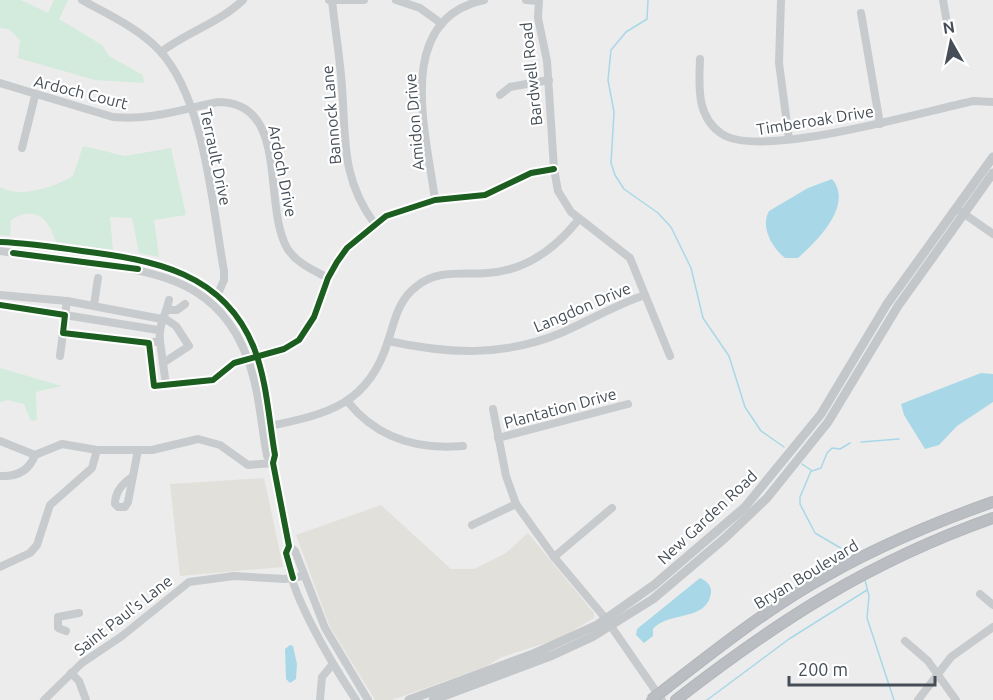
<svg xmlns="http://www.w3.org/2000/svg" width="993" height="700" font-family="Ubuntu,sans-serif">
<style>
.commercial{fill:#e2e0da}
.green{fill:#d2ebdc}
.water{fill:#a8d8e7}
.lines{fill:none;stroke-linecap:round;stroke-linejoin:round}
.stream{stroke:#a8d8e7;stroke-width:1.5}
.highway-casing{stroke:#b2b6bb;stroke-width:12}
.minor{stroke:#c8cbcd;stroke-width:8}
.major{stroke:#c4c7ca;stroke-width:9}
.highway{stroke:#babec2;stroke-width:10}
.highway-bridge-casing{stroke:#b2b6bb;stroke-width:12;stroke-linecap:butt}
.highway-bridge{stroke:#babec2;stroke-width:10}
.cycleway-casing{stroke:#fff;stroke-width:10}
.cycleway{stroke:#1b5e20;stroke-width:6}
.labels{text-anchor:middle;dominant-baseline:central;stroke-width:4.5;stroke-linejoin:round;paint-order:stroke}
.street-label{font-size:16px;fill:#454e57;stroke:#fff}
</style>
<rect width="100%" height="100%" fill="#edecec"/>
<g class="commercial">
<polygon points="264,478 283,567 180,576 170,484"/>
<polygon points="381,505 451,569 474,569 506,553 528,533 594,613 594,618 561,638 502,657 485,667 392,700 375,700 330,627 296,535"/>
</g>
<g class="green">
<polygon points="0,0 21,0 48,13 54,0 68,0 59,19 102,45 109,56 143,75 144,83 95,80 18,58 20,40 9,29 0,28"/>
<path d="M 83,146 L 125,156 L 171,148 L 186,215 L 154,220 L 159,257 L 139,253 L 132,218 L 110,217 L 113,250 L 56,242 C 48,218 36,205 11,220 L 10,236 L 0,235 L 0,187 C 21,199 54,187 73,176 Z"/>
<polygon points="0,368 62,386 36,392 37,420 31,421 24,404 8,400 0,402"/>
</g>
<g class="water">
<path d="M 832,179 C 854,205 817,241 798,258 L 785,258 C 772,248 760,227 769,211 L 808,188 Z"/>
<polygon points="981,373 993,374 993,402 957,426 939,445 925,449 904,415 901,404"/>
<path d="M 700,578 C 705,580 712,585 711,592 C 708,622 668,611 653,629 L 653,636 L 644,643 L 636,635 L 637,629 Z"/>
<polygon points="290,645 293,646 297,664 296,679 290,683 286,679 285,649"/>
</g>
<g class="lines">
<g class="stream">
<polyline points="648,0 647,19 626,32 611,50 608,80 614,112 611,163 615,175 624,189 658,213 671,227 691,268 703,318 729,356 745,407 761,431 784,447"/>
<polyline points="861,442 899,439"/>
<polyline points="802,464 811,470"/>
<polyline points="811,471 800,497 800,504 815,533 844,550 851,558"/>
<polyline points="812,471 821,468 827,453 832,448 840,449 850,443"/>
<polyline points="865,580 869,596 867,618 894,700"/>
<polyline points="707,700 789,639 867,590"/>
</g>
<defs>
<g id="highway">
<path d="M 669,686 C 719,647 770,607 826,576 C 879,546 936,522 993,502"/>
<path d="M 676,700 C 779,620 869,562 993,518"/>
</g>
</defs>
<use href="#highway" class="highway-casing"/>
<g class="minor">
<path d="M 82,0 C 109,15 138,28 159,50 C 205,99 212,205 224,271 L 224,280 L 217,296"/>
<polyline points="329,0 364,0"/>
<path d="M 332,0 C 335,29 340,58 342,87 C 346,139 341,178 374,223"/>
<polyline points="396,0 420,8 442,24"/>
<polyline points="526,0 539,1"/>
<polyline points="539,0 538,18 547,61 554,169 558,191 571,212 630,258 670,356"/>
<polyline points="781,0 779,63 789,139"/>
<polyline points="943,0 947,23"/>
<polyline points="861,13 880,124"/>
<path d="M 161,52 C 187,32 219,23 243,0"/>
<path d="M 700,59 C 699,86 696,117 722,134 C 761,160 924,111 974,101 L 993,102"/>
<path d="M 0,83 L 113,117 C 149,121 183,109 218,102 C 290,102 262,203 287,248 C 296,263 313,270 328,278"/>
<polyline points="500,95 510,87 549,80"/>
<polyline points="22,148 35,96"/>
<path d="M 435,200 C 427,136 392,19 484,0"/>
<polyline points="960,211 993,234"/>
<path d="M 0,242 C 27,243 55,247 82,251 C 153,260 224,272 254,348 C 267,381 269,421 275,455 L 273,463 L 289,546 C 277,576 338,673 356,700"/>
<path d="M 0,251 C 30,255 60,259 90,263 C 161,272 219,283 247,357 C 259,388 261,424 267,456 L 273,463"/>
<polyline points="0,295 67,301"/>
<polyline points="0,305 65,315 63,333 149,343 154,386 213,380 234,363 284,349 299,340 314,317 328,278 337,262 347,248 386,216 435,200 485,195 531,173 554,169"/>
<polyline points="94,305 98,278"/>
<polyline points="167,310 177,310 185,304"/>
<polyline points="158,330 65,315 67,301 167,320 176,326 189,346 163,363"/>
<polyline points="160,341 166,385"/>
<path d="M 388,341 C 448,354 503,357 561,333 C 589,321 615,305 645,295"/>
<path d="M 149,343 L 160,341 C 158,326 166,314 169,300"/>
<polyline points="60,356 63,333"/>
<path d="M 348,402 C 377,438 417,450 463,446"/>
<polyline points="493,409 506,476 516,504 554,557 606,619 662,700"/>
<path d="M 270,426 C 328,414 369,404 388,341 C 395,320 398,300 417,286 C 438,269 462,275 487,273 C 525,271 556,248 579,219"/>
<polyline points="498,438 628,404"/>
<polyline points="0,441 35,455 62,444 97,450 152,450 198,439 220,445 248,465 273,463"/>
<path d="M 0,476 C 16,477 29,471 35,455"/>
<path d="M 132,477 C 123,483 115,492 115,504 L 118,507 L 125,507 L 128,502 L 138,450"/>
<polyline points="472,525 516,504"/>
<polyline points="289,546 295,551 325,628 368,700"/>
<polyline points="554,557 612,508"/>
<polyline points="0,567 30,553 37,545 50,505 92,468 97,450"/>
<polyline points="980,594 993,605"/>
<polyline points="66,631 58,628 58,617 79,613"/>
<polyline points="905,641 928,661 956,700"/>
<polyline points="71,673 79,681 86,700"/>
<polyline points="44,700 82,663 122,636 189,582 234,576 285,579 303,576"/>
<polyline points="320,700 322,677 332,665"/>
<polyline points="918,700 951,657 993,627"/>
</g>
<g class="major">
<polyline points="409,700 533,654 597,625 654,585 745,507 821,414 887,304 993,157"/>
<polyline points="433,700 553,655 592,637 653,599 725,538 767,498 828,422 898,306 993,173"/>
</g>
<use href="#highway" class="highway"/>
<defs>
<polyline id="highway-bridge" points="651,700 669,686"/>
</defs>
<use href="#highway-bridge" class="highway-bridge-casing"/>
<use href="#highway-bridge" class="highway-bridge"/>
<defs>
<g id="cycleway">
<path d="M 0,242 C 27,243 55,247 82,251 C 153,260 224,272 254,348 C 267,381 269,421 275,455 L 273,463 L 289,546 L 286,553 L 293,578"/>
<polyline points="13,253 138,269"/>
<polyline points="0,305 65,315 63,333 149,343 154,386 213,380 234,363 284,349 299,340 314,317 328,278 337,262 347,248 386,216 435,200 485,195 531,173 554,169"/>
</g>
</defs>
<use href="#cycleway" class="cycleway-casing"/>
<use href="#cycleway" class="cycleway"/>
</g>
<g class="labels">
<g class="street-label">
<text transform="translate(531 74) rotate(-96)">Bardwell Road</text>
<text transform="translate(81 92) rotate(14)">Ardoch Court</text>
<text transform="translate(331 115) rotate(-95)">Bannock Lane</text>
<text transform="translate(815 120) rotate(-9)">Timberoak Drive</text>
<text transform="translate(414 122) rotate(-95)">Amidon Drive</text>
<text transform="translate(216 157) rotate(78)">Terrault Drive</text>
<text transform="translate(283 171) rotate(79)">Ardoch Drive</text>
<text transform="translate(582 307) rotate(-23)">Langdon Drive</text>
<text transform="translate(560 408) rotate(-15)">Plantation Drive</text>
<text transform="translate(707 517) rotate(-43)">New Garden Road</text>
<text transform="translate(806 574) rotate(-31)">Bryan Boulevard</text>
<text transform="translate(123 615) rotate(-38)">Saint Paul's Lane</text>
</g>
</g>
<g transform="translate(951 42) rotate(351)" stroke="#ffffff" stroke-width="4.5" paint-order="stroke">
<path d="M0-4.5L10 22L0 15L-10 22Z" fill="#454e57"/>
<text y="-9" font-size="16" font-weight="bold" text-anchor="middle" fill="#454e57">N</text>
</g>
<path d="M789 676v9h146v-9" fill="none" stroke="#454e57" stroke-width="3"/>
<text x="798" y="676" font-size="18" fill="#454e57" stroke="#ffffff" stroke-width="4.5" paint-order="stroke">200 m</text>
</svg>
